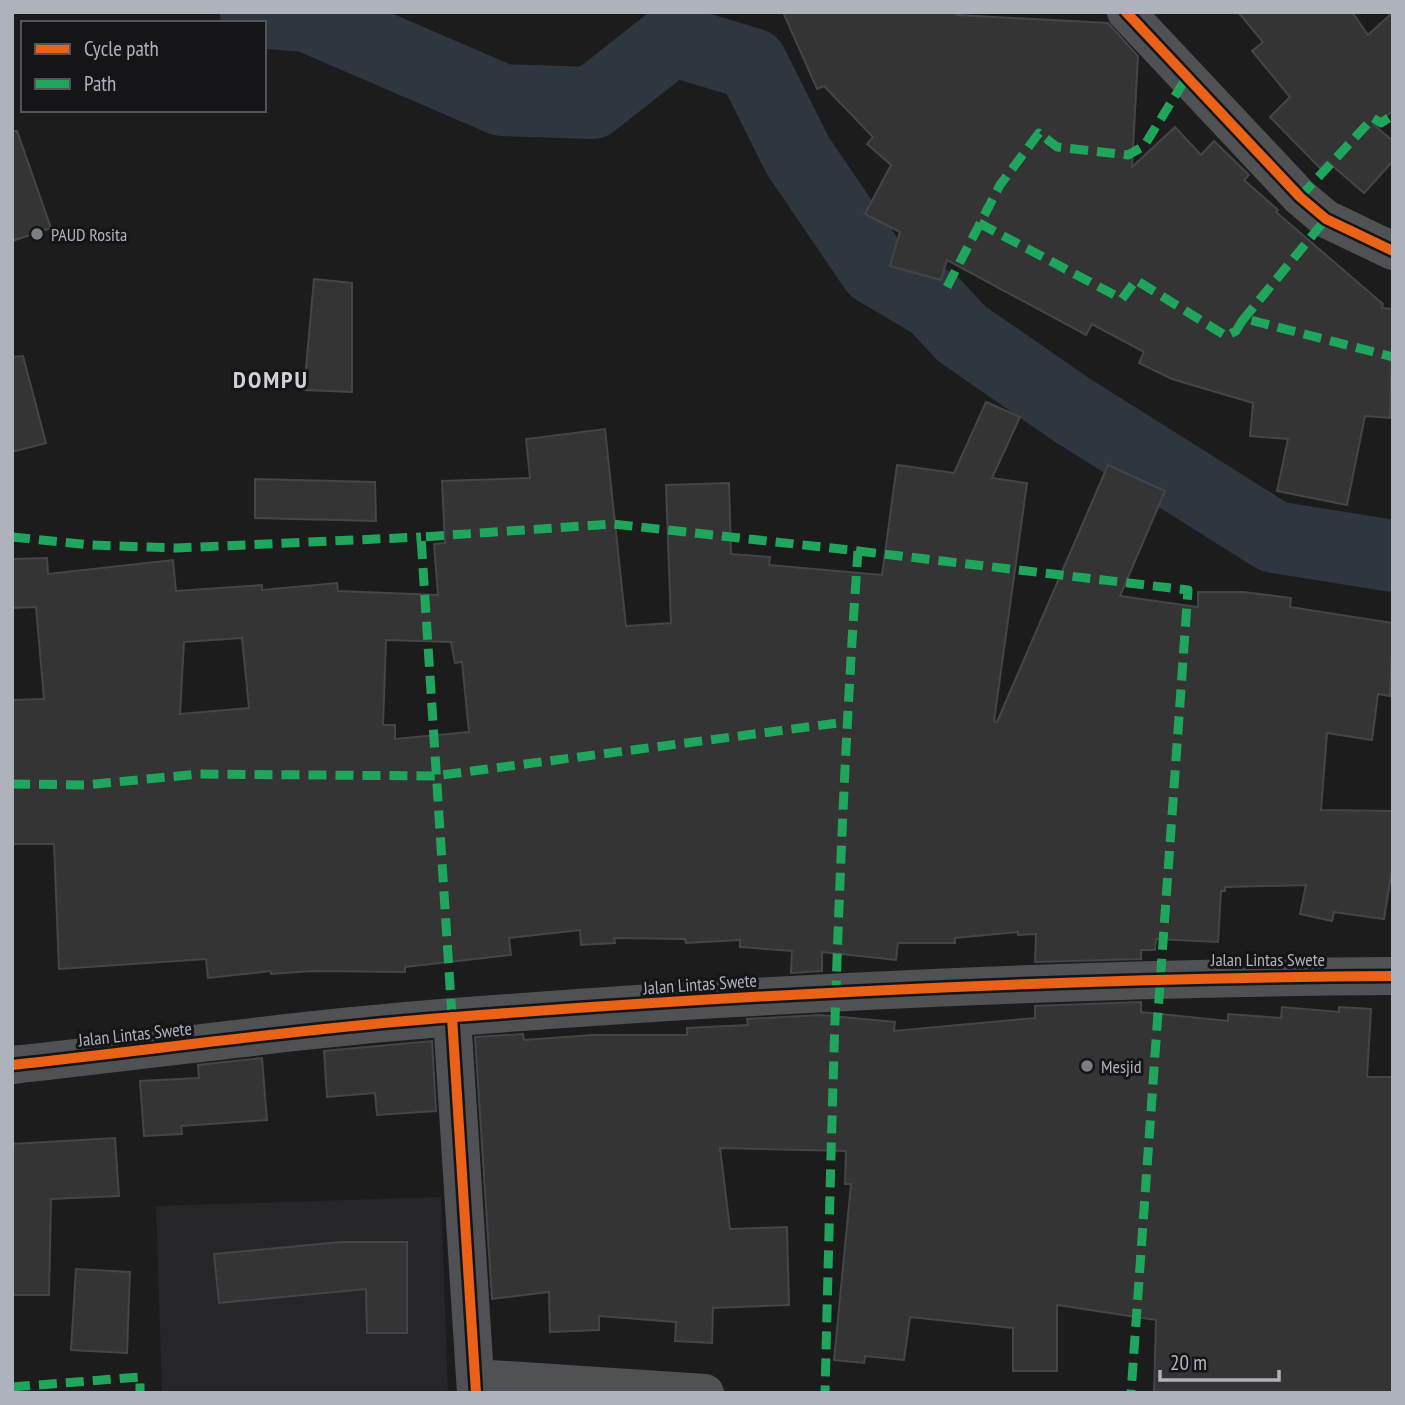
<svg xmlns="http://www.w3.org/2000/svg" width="1405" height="1405" font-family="'PT Sans Narrow',sans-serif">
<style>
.built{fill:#262528}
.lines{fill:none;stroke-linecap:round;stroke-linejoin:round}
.river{stroke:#2e373f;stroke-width:72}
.building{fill:#343434;stroke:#444548;stroke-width:2;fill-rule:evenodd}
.minor{stroke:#4f5155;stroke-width:38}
.tertiary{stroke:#4f5155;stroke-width:38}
.quiet{stroke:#20a55d;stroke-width:9;stroke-dasharray:18 9;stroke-linecap:butt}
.cycleway-casing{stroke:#151518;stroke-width:15}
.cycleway{stroke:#ea6118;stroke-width:10}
.poi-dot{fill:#7a7e85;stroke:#151518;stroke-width:2.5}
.labels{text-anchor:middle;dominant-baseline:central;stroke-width:6;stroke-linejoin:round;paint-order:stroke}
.poi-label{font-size:18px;fill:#adb2bd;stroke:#151518;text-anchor:start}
.street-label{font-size:18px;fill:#adb2bd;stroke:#151518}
.district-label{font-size:24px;font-weight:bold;letter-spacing:2px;fill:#ced1d9;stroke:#151518}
</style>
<rect width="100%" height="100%" fill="#1c1c1c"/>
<polygon class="built" points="441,1197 448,1393 162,1393 156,1206"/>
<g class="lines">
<polyline class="river" points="256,12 307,16 502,100 592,103 672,40 752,64 798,156 875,269 934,304 962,334 1072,410 1274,537 1393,556"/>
</g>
<g class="building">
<polygon points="783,12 961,12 957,15 1108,23 1138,56 1132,167 1175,127 1201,155 1214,141 1249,175 1244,180 1278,210 1276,212 1383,304 1382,308 1393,309 1390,418 1365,416 1347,505 1277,491 1288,439 1250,436 1253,403 1172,379 1139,363 1144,352 1092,324 1086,335 947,260 941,280 890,266 900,232 865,214 891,165 867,144 873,137 824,86 817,89"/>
<polygon points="1238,12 1352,12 1368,35 1393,12 1393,111 1374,125 1393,141 1393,161 1364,193 1327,161 1320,168 1270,117 1290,97 1252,51 1263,42"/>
<polygon points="12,131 17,131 51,228 12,241"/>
<polygon points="314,279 352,283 352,392 304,390"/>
<polygon points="23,356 46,443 12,452 12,357"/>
<path d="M 986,402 L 1020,417 L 992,478 L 1027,483 L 994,721 L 997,722 L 1108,465 L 1165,491 L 1120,596 L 1198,607 L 1198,592 L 1243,592 L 1291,598 L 1290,607 L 1393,623 L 1390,696 L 1378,694 L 1372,740 L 1327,733 L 1321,810 L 1393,811 L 1393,864 L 1384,919 L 1334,912 L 1332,921 L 1300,914 L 1306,885 L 1225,887 L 1225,891 L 1221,891 L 1218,942 L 1156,939 L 1155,950 L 1141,950 L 1141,959 L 1035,962 L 1036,934 L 1018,935 L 1018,932 L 955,938 L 955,943 L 898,943 L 896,960 L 822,952 L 822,971 L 791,973 L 792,951 L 740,947 L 740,940 L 686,943 L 685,939 L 614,938 L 615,943 L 581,945 L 580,930 L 509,938 L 511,955 L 405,967 L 405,972 L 312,971 L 271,974 L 271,971 L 208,978 L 206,959 L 59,969 L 54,844 L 12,844 L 12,700 L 44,699 L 36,607 L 12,608 L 12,559 L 47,558 L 48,574 L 173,560 L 176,591 L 262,585 L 262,590 L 337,583 L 338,591 L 438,595 L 434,544 L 445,543 L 442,481 L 530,478 L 526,439 L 605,429 L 626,626 L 671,623 L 666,485 L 729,483 L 731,554 L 770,557 L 769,565 L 882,575 L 897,465 L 954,473 ZM 242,638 L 249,708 L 180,714 L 184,642 ZM 386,640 L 451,642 L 455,663 L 462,662 L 469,732 L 395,739 L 395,725 L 383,725 Z"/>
<polygon points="255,479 375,482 376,521 255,518"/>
<polygon points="1141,1002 1141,1012 1228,1021 1228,1014 1281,1018 1282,1007 1339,1012 1339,1007 1371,1009 1367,1077 1393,1077 1393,1393 1154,1393 1156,1320 1057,1305 1057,1371 1013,1371 1013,1328 910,1317 904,1360 865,1356 864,1363 834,1360 851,1184 845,1184 846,1151 720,1148 730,1229 787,1227 789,1305 713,1308 712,1343 675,1341 676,1322 599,1316 599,1330 550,1332 549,1292 492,1299 475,1037 523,1034 524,1040 593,1035 687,1035 687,1028 748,1025 747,1019 820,1015 895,1022 894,1031 1035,1018 1035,1006"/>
<polygon points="432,1041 436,1111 377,1115 375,1093 327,1097 324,1051"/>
<polygon points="262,1058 267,1120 181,1126 182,1134 144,1136 140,1081 199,1078 198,1065"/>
<polygon points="115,1138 119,1196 51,1199 49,1295 12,1295 12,1144"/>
<polygon points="341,1242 407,1242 407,1333 367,1333 366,1289 219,1303 214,1254"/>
<polygon points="76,1269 130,1272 127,1353 71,1350"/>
</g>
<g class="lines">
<g class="minor">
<polyline points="1126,12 1300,197 1326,219 1393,251"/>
<polyline points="452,1017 476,1393"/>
<polyline points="476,1378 705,1393"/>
</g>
<path class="tertiary" d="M 12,1065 C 160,1049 307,1028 455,1017 C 767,993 1080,978 1393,976"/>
<g class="quiet">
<polyline points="1300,197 1373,118 1381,123 1393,115"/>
<polyline points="979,223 1122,299 1136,280 1226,336 1236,331 1242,321 1250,320 1393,357"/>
<polyline points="947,287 1000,185 1039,133 1057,147 1128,155 1144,146 1188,75"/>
<polyline points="1242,321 1326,219"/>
<polyline points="12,537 90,545 177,548 421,537"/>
<polyline points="858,551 1188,590 1131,1393"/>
<polyline points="12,784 85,785 199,774 434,776 846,722"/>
<path d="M 452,1017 L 421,537 L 613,524 L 858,551 C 838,831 832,1112 825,1393"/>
<polyline points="12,1387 140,1377 140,1393"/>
</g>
<defs>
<g id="cycleway">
<polyline points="1126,12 1300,197 1326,219 1393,251"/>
<polyline points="452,1017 476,1393"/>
<path d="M 12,1065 C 160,1049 307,1028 455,1017 C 767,993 1080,978 1393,976"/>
</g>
</defs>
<use href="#cycleway" class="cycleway-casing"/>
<use href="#cycleway" class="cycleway"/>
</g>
<g class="poi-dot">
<circle cx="37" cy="234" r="7"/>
<circle cx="1087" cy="1066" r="7"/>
</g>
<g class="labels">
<g class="poi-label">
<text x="51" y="234">PAUD Rosita</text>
<text x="1101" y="1066">Mesjid</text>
</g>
<g class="street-label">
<text x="1268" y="959">Jalan Lintas Swete</text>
<text transform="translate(700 984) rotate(-4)">Jalan Lintas Swete</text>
<text transform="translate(135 1034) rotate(-6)">Jalan Lintas Swete</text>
</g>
<g class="district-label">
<text x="271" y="379">DOMPU</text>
</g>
</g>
<rect width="1405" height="1405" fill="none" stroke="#adb2bd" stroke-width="28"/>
<rect x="21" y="21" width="245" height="91" fill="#151518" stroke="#52545a" stroke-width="2"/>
<rect x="35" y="44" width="35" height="10" fill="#ea6118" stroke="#52545a" stroke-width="2"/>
<text x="84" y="56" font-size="21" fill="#adb2bd">Cycle path</text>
<rect x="35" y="79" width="35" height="10" fill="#20a55d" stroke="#52545a" stroke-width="2"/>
<text x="84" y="91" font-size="21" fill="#adb2bd">Path</text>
<path d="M1160 1370v10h119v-10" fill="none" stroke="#adb2bd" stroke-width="3.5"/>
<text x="1170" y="1370" font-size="21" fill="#adb2bd" stroke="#151518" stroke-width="5" paint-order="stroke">20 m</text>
</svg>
